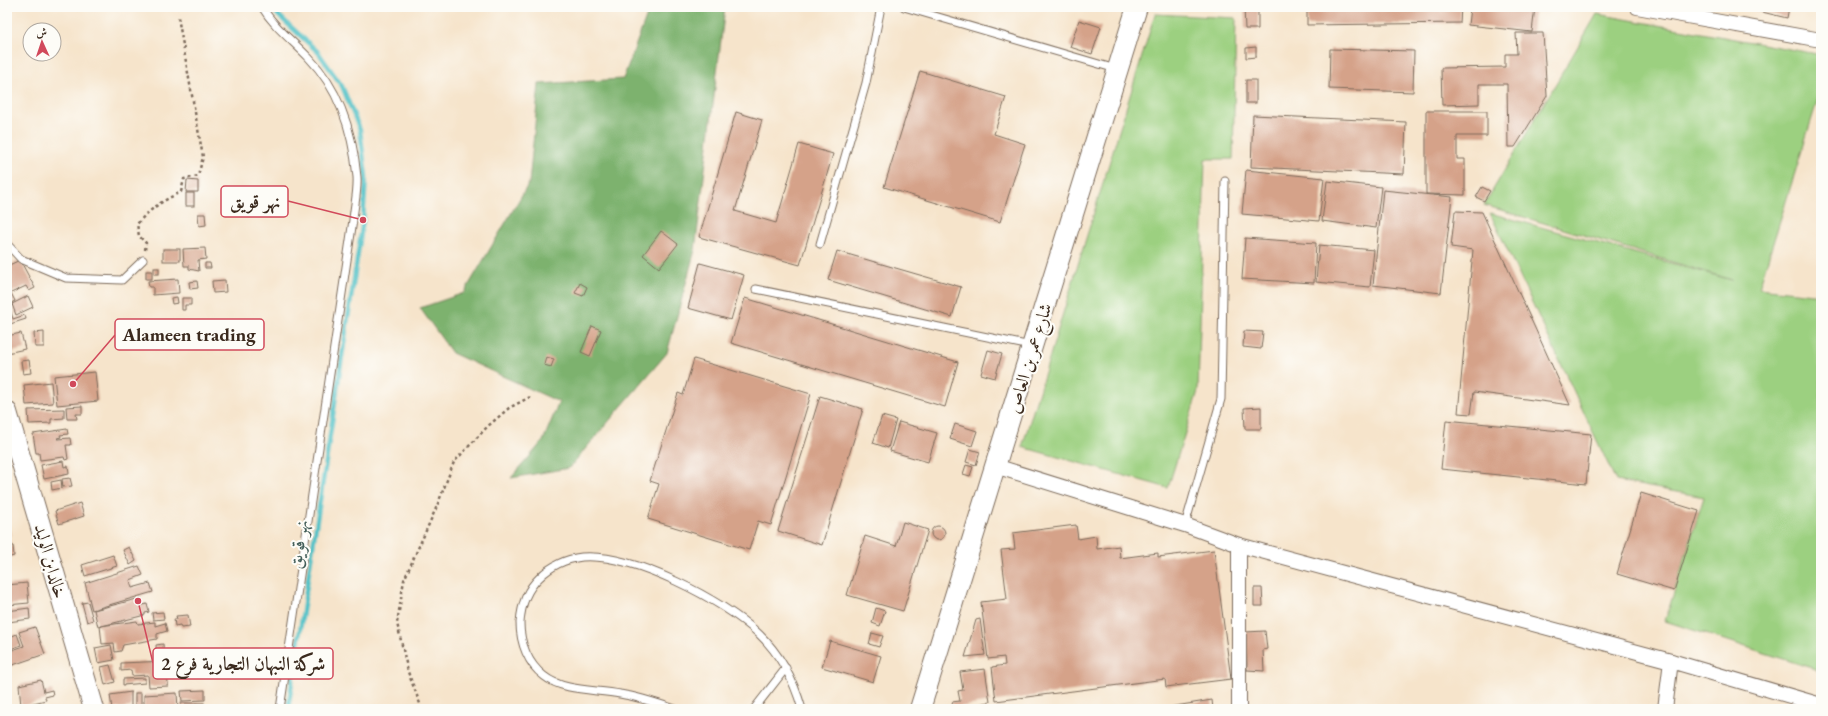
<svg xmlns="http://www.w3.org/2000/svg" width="1828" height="716" font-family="'EB Garamond',Amiri,serif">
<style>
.green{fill:#9cd080;stroke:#6c7d4f}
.forest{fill:#7db26e;stroke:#5c6e46}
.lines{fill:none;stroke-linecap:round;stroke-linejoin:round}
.stream{stroke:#54c2c8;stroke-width:4.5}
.building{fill:#d5a289}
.lane-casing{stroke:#7c6b5b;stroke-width:9}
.street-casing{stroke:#7c6b5b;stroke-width:16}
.secondary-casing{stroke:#7c6b5b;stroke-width:22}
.path{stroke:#7c6b5b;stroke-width:2.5;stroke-dasharray:3 3;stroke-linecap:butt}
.lane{stroke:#fff;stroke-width:7}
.street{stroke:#fff;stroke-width:14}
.secondary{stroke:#fff;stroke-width:20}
.labels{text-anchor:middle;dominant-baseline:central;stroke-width:4;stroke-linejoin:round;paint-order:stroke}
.street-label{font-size:18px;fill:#3b2a1e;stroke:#fdfcf7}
.water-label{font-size:19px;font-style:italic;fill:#445f5a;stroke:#fdfcf7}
.leader{fill:none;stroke:#d1495b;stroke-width:1.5}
.callout-dot{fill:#d1495b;stroke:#fdfcf7;stroke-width:1.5}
.callout{fill:#fdfcf7;stroke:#d1495b;stroke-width:1.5}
.callout-label{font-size:19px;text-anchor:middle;font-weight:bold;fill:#3b2a1e}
</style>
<rect width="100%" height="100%" fill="#fdfcf7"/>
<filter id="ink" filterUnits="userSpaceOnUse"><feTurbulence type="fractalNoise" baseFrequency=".025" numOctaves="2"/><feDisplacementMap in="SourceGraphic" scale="8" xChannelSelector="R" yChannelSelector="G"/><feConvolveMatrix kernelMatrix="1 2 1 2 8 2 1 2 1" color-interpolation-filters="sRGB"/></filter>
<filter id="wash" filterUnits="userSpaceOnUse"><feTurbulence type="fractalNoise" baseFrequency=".012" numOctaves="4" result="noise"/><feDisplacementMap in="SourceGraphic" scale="16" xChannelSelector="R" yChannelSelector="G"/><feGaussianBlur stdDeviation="0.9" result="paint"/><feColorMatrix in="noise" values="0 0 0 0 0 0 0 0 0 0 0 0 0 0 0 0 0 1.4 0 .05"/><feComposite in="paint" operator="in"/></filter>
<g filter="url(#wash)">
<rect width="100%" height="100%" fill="#f6e4cb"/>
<g class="green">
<polygon points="1155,14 1236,18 1233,159 1205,159 1198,391 1168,488 1022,447"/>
<polygon points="1597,14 1817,54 1821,65 1821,89 1759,288 1821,295 1821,671 1665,621 1704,497 1616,481 1490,213 1732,280 1484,205"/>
</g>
<polygon class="forest" points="650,7 725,7 695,250 667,353 569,468 511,478 543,441 559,402 452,353 420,308 464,293 529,183 539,84 623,79"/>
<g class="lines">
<polyline class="stream" points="273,7 277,14 318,52 342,86 360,130 366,177 363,220 288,709"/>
</g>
<g id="blocks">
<g class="building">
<polygon points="1244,7 1258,7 1258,29 1245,29"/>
<polygon points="1307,7 1461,7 1460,23 1307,25"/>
<polygon points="1470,7 1535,7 1532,32 1468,25"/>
<polygon points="1741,7 1789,7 1787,18"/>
<polygon points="1079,20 1101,27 1092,54 1070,47"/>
<polygon points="1516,33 1543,33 1547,96 1515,147 1508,147 1507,84 1479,84 1479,104 1442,105 1441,68 1505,67 1505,54 1517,54"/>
<polygon points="1256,47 1256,57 1246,58 1246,48"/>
<polygon points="1330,49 1414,51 1413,92 1329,89"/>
<polygon points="920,71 1006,97 994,134 1025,144 1000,222 884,187"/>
<rect x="1246" y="80" width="10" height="23"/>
<polygon points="1426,111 1487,111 1487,136 1457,136 1457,159 1465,159 1465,195 1426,194"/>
<polygon points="736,112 762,120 735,211 776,223 799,144 833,154 800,265 699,237"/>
<polygon points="1253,115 1406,122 1404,174 1251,167"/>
<polygon points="1246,170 1324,178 1319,221 1242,214"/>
<polygon points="187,180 198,181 198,192 186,192"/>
<polygon points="1327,181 1381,187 1376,228 1322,221"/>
<polygon points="1482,187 1490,191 1484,201 1476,197"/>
<polygon points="1383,190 1452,197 1441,293 1373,285"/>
<rect x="186" y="193" width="8" height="13"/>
<polygon points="1455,211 1482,212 1570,405 1474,392 1471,414 1458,413 1473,250 1451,247"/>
<polygon points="198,214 205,214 206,225 199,226"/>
<polygon points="661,231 678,244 659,268 643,255"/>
<polygon points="1245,238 1316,243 1314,283 1242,279"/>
<polygon points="1319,245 1374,250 1370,287 1316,282"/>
<polygon points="205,248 206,259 198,260 199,271 189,269 189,266 184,266 183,249"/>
<rect x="163" y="249" width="17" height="12"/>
<polygon points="837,251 961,287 952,317 828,280"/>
<polygon points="20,260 35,288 29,291 26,286 11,293 15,301 7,305 7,266"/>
<polygon points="205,263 210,263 211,268 205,268"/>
<polygon points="700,263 744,275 731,320 688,308"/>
<rect x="154" y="268" width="5" height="6"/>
<rect x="146" y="271" width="6" height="8"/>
<polygon points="178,279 179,293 153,295 153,287 149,287 148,281"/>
<polygon points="225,280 226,292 213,293 212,281"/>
<polygon points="197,281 198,288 190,289 189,282"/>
<polygon points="580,283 587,287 583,296 575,293"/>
<polygon points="28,296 33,307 16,315 12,304"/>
<polygon points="177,297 178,303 172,304 171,298"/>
<polygon points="182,298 191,298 191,305 185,305 185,310 182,310"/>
<polygon points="745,298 958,362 945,407 731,343"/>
<polygon points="10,308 13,319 25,315 26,319 7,325 7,309"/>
<polygon points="592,326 601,330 590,356 581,352"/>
<polygon points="1244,331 1263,332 1261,349 1243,347"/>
<polygon points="44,332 44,347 35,347 34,333"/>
<polygon points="21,333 25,349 7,353 7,336"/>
<polygon points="988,350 1002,354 995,378 981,374"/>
<polygon points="546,357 554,359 551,367 544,365"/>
<polygon points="694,359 811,394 771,525 758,521 749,550 648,519 659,484 650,481 678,393 683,395"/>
<polygon points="29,360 31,373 23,374 21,361"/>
<polygon points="95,372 98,401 57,405 54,376"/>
<polygon points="51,382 53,403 26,405 24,385"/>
<polygon points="820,396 863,409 822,545 778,531"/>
<polygon points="82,406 82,414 76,414 77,419 67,419 66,407"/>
<polygon points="1261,407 1261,429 1245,429 1244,408"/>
<polygon points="64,409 64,418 51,419 51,423 29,424 28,410"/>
<polygon points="882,416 896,420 888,448 873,443"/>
<polygon points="1446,420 1591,434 1586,484 1441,469"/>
<polygon points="899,422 937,433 928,462 890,451"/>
<polygon points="955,424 977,431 972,446 950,439"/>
<polygon points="67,429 68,434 60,435 61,437 57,438 58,439 70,438 71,445 66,445 68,459 65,460 64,457 40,460 39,453 36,453 33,434"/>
<polygon points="970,449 980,452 976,465 966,462"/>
<polygon points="63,461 64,467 68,466 69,474 44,479 41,465"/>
<polygon points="966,465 973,467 970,476 963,474"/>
<polygon points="70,478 72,486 63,487 62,479"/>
<polygon points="61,480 62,488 52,490 51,482"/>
<polygon points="1641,493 1699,511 1674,591 1617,574"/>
<polygon points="80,503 84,516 59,524 55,511"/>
<polygon points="7,522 11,535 8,535 11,546 13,545 14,556 7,558"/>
<polygon points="903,522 928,530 903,611 847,595 865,536 896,546"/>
<polygon points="1076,525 1078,539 1096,536 1097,549 1119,546 1120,558 1158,553 1158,557 1214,550 1231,679 1166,687 1165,679 996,701 992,667 1005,665 1004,657 988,659 981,602 1007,599 1001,550 1015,549 1013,533"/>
<circle cx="938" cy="533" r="7"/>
<polygon points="129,547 136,561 130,565 123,550"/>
<polygon points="113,555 117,566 85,576 82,565"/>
<polygon points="139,566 143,575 130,580 132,588 150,583 153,592 92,610 85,583"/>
<polygon points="27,583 29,603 7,605 7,585"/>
<polygon points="1254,588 1262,588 1263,606 1254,606"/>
<polygon points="141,598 143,605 147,604 149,612 145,613 145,615 98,627 94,610"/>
<polygon points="88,602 93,620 87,622 82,603"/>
<polygon points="29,608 30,619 8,622 7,611"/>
<polygon points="876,608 885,611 880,626 872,623"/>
<polygon points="163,612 164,619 153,620 152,613"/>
<polygon points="188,615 190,627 181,628 180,625 175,626 174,619 177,619 176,616"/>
<polygon points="980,619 985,655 965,657 976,620"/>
<polygon points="137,621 138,624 155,622 155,626 165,623 167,631 157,634 157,639 123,645 121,651 115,652 114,643 102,644 100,626"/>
<polygon points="35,627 45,654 7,667 7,652 24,646 19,632"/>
<polygon points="1265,631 1267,649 1263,650 1264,671 1247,670 1246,632"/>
<polygon points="872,633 883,636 879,647 869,644"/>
<polygon points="17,634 21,645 8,650 7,638"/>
<polygon points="830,641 881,656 873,682 822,667"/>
<polygon points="163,644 164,659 157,659 156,645"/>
<polygon points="111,645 114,660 98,663 95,648"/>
<polygon points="167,661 168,686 149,687 148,675 132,676 131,670 121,671 121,663"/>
<polygon points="110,665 115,682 105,685 101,667"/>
<polygon points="985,669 990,702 953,708 952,702 960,701 958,691 963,690 960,672"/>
<polygon points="145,678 145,683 123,685 123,679"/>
<polygon points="41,680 44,692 52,690 53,695 45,697 46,700 21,706 19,685"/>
<polygon points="205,690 205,700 182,701 181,691"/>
<polygon points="131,692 131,707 112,709 110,695"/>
<rect x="135" y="693" width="6" height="16"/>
<polygon points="177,693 178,709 144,709 144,695"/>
<polygon points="1212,700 1213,709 1163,709 1163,708"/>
<rect x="181" y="703" width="23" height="6"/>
</g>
</g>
</g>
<g filter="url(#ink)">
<use href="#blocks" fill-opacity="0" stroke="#7c6b5b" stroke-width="1"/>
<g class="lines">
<defs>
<g id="lane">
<path d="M 262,7 C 274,27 293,41 309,58 C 340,90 353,134 357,177 C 358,191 354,206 353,220 L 280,709"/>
<polyline points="904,7 1116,69"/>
<polyline points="7,244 21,259 66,278 122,280 143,260"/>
<polyline points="820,244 866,83 881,7"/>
<polyline points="756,289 1031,346"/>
<polyline points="1185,525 1221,399 1225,181"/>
<path d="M 675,709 C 657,703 639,697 620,694 C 596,689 564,692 544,676 C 528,664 520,643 520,623 C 521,606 527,589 540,577 C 551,566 566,559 582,557 C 633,553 723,600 759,634 C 780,654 794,681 802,709"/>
<polyline points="754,709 786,668"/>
</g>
<g id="street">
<polyline points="1637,7 1821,40"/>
<polyline points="995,466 1185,525 1239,545 1671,661 1821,705"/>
<polyline points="1239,545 1239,709"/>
<polyline points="1665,709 1671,661"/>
</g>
<g id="secondary">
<polyline points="7,412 94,709"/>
<polyline points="920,709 1137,7"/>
</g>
</defs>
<use href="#lane" class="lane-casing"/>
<use href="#street" class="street-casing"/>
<use href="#secondary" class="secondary-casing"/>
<g class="path">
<path d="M 145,250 L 146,243 L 139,236 L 137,224 C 151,208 162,201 181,192 L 184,179 L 198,176 L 203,157 L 178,17"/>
<polyline points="422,709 408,672 397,623 404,580 437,506 454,462 488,426 509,408 530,397"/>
</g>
<use href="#lane" class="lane"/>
<use href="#street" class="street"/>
<use href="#secondary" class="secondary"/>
</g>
</g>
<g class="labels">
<g class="street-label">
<text transform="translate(1029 358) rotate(-73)">شارع عمر بن العاص</text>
<text transform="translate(51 561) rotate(74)">خالدابن الوليد</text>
</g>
<g class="water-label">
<text transform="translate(298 544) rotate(-81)">نهر قويق</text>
</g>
</g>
<path class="leader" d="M363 220L288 201M73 384L115 335M138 601L153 663"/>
<g class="callout-dot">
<circle cx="363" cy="220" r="4"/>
<circle cx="73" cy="384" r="4"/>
<circle cx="138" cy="601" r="4"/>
</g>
<g class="callout">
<rect x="221" y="186" width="67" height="31" rx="4"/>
<rect x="115" y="319" width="149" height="31" rx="4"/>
<rect x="153" y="648" width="180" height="31" rx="4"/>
</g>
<g class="callout-label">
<text x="255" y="208">نهر قويق</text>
<text x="189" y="341">Alameen trading</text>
<text x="243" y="670">شركة النبهان التجارية فرع 2</text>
</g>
<rect width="1828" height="716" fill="none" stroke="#fdfcf7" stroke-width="24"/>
<g transform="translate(42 42) rotate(357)"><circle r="19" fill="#fdfcf7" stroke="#afa8a0"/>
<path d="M0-3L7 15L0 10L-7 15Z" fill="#d1495b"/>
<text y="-6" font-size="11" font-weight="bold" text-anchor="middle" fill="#3b2a1e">ش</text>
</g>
</svg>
